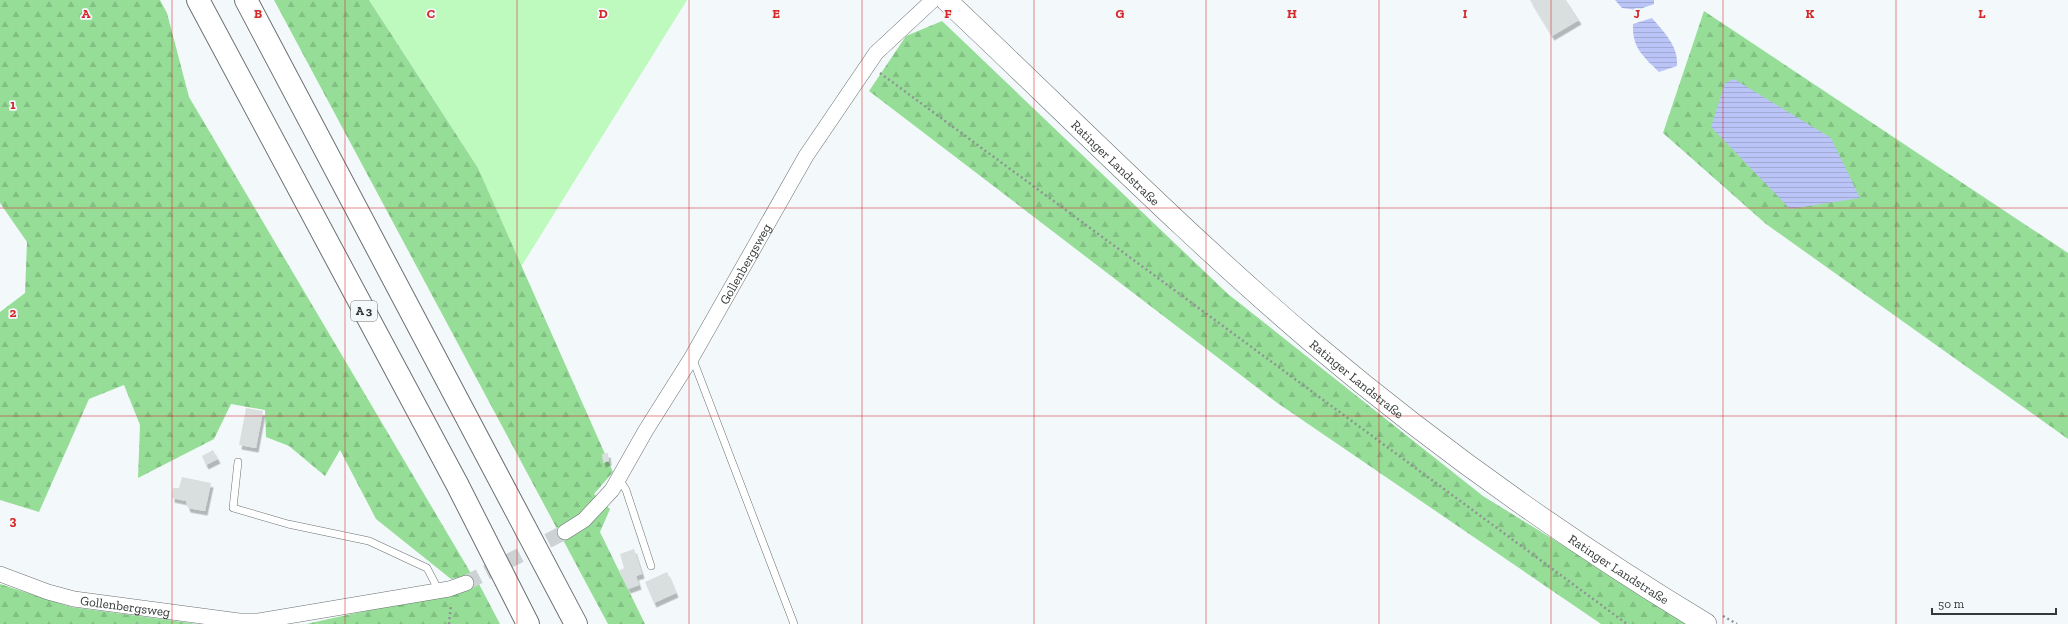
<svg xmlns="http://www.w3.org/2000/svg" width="2068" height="624" font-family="'Zilla Slab',serif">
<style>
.green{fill:#bef9be}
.forest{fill:url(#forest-firs)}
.water{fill:url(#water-rules)}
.building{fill:#d9dfde;filter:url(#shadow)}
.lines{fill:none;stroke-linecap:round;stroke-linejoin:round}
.minor-tunnel{stroke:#cdd2d4;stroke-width:15;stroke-dasharray:15 8;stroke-linecap:butt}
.service-casing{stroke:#6b7071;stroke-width:8}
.minor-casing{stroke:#6b7071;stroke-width:16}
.secondary-casing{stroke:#6b7071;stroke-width:22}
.motorway-casing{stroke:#6b7071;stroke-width:24}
.path{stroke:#8e9394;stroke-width:2.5;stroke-dasharray:2 3;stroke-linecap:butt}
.service{stroke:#fff;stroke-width:7}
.minor{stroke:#fff;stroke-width:15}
.secondary{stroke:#fff;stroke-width:21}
.motorway{stroke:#fff;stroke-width:22}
.grid{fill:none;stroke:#d62828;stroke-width:1;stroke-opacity:0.55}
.labels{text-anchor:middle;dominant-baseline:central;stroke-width:3.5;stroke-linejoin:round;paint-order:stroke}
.shield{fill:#f3f9fb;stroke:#6e7272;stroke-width:1}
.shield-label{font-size:12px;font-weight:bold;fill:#353838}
.street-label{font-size:13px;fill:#353838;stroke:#f3f9fb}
.grid-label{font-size:13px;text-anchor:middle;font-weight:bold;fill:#d62828;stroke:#f3f9fb;stroke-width:3.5;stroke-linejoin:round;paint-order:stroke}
</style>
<defs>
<pattern id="forest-firs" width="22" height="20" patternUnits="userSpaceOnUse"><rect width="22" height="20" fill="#96de97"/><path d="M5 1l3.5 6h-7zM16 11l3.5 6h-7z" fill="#82bf83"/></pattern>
<pattern id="water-rules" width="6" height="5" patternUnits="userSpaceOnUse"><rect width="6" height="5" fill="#bbc4f7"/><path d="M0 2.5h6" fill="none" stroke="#a1a9d4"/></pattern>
<filter id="shadow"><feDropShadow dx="2.5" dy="4.5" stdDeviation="0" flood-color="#0004"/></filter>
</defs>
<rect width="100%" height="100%" fill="#f3f9fb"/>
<polygon class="green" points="369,0 687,0 521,267 478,168"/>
<g class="forest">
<polygon points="0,0 160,0 167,13 189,97 472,575 451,579 376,519 340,450 325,476 289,446 266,437 265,410 231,404 214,439 138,478 140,425 124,385 89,399 39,512 0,500 0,312 25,293 27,242 0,203"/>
<polygon points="274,0 369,0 478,168 613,472 594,494 610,509 600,532 645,624 608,624"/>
<polygon points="1704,11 2068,253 2068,439 1766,224 1663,133"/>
<polygon points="942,21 1228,294 1483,496 1687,622 1687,624 1601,624 1276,402 869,91 906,36"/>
<polygon points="0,584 71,607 198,624 0,624"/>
<polygon points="479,584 500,624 306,624 438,595"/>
</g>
<g class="water">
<polygon points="1615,0 1654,0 1654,4 1637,10 1622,8"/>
<path d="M 1652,18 C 1664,32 1679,47 1677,66 L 1659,72 C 1643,56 1632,48 1633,24 Z"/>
<polygon points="1734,79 1831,138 1860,198 1790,209 1711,127 1725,83"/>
</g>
<g class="building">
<polygon points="1530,0 1566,0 1579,20 1552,36"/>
<polygon points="246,408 263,411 256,448 239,445"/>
<polygon points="213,450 218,459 206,465 202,456"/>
<polygon points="608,453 609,461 603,463 602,454"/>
<polygon points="182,477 211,483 205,511 188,508 186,501 172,498 173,488 179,488"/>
<polygon points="634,549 642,574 636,576 639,585 628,589 619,571 624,568 620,554"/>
<polygon points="667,572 676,593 654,603 645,582"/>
</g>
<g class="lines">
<polyline class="minor-tunnel" points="466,583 565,532"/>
<defs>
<g id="service">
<polyline points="692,357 794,624"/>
<polyline points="238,462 233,508 288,524 369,541 427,568 439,591"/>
<polyline points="619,479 626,490 651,566"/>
</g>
<g id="minor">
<path id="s1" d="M 565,532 L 584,520 L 612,490 L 646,430 L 692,357 L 806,156 L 876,53 L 933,0"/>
<path id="s2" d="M 0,574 L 48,592 L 74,599 L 239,621 L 259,621 L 449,589 L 466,583"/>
</g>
<g id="secondary">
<path id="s3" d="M 946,0 C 1067,114 1185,234 1312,342 C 1435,446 1567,540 1706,624"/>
</g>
<g id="motorway">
<polyline points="198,0 457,484 528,624"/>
<polyline points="246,0 576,624"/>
</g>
</defs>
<use href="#service" class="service-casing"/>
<use href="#minor" class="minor-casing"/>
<use href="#secondary" class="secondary-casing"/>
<use href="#motorway" class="motorway-casing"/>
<g class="path">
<polyline points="880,73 1627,624"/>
<polyline points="1723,616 1737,624"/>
<polyline points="449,624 451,604"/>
</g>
<use href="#service" class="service"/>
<use href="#minor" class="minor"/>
<use href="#secondary" class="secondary"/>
<use href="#motorway" class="motorway"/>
</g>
<path class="grid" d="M 172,0 L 172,624M 345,0 L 345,624M 517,0 L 517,624M 689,0 L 689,624M 862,0 L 862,624M 1034,0 L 1034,624M 1206,0 L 1206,624M 1379,0 L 1379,624M 1551,0 L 1551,624M 1723,0 L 1723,624M 1896,0 L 1896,624M 0,208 L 2068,208M 0,416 L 2068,416"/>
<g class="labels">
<rect class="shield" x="351" y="301" width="26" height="20" rx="3"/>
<g class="shield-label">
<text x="364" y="311">A 3</text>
</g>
<g class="street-label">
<text stroke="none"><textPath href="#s3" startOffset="235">Ratinger Landstraße</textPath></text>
<text stroke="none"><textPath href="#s1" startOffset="326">Gollenbergsweg</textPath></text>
<text stroke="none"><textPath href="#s3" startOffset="559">Ratinger Landstraße</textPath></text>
<text stroke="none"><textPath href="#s3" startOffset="883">Ratinger Landstraße</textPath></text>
<text stroke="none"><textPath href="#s2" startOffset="130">Gollenbergsweg</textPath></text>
</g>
</g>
<g class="grid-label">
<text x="86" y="18">A</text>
<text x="258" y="18">B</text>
<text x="431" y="18">C</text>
<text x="603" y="18">D</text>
<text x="776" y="18">E</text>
<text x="948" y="18">F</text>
<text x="1120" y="18">G</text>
<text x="1292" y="18">H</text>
<text x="1465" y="18">I</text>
<text x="1637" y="18">J</text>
<text x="1810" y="18">K</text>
<text x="1982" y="18">L</text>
<text x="13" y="109">1</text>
<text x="13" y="317">2</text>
<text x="13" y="525">3</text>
</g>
<path d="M1932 608v6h124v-6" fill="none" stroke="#353838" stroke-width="2"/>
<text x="1938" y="608" font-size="12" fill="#353838" stroke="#f3f9fb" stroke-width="3" paint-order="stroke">50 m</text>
</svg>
